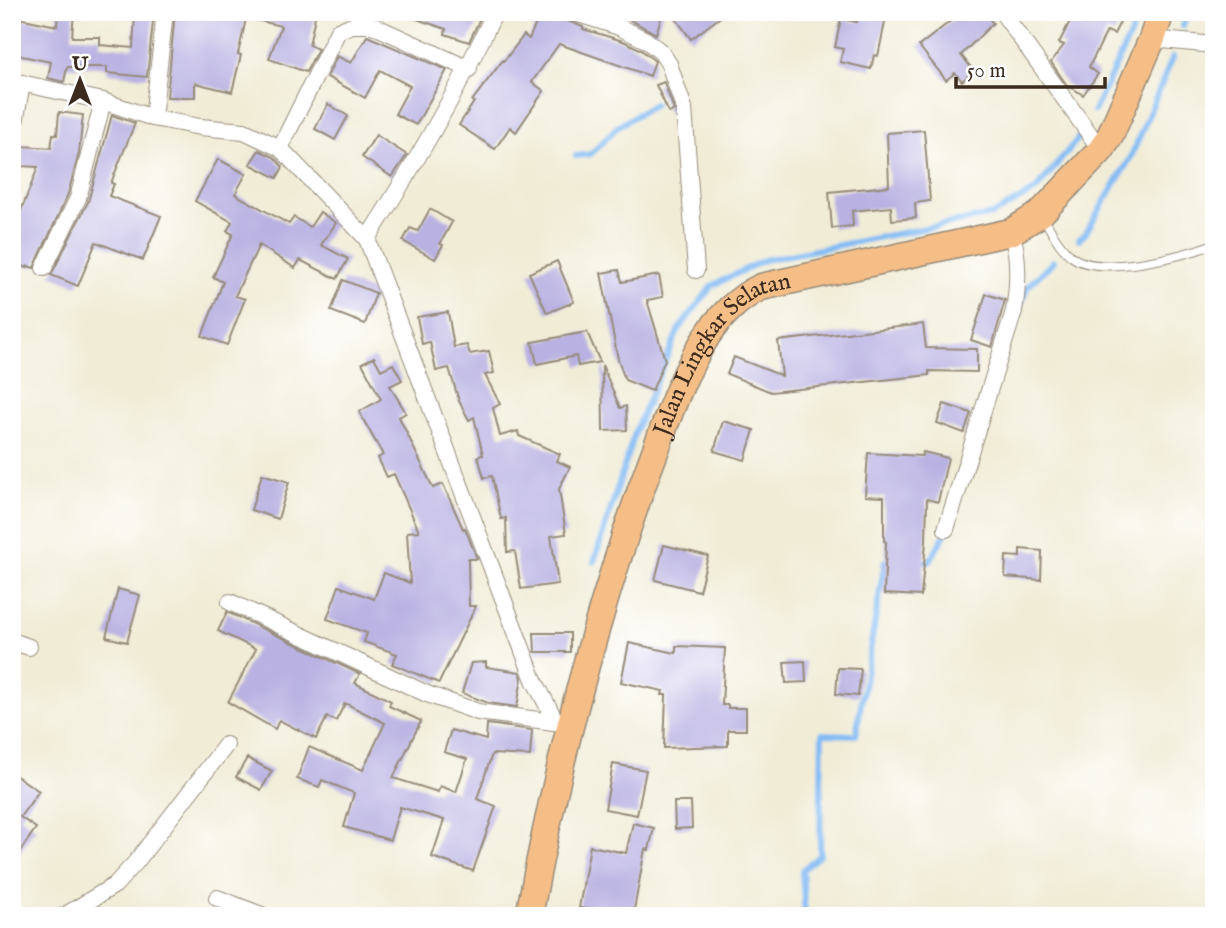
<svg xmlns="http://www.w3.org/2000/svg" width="1226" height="928" font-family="'IM FELL English',serif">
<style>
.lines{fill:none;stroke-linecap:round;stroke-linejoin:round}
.stream{stroke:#83bcf4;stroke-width:6}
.building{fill:#b8b1e2}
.service-casing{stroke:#968b7a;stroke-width:10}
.minor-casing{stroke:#968b7a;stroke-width:18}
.trunk-casing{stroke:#968b7a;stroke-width:29}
.service{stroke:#fff;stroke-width:8}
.minor{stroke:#fff;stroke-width:16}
.trunk{stroke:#f6be87;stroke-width:26}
.labels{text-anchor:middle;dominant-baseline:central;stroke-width:5;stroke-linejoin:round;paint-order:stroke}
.street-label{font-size:24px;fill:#3b2a1e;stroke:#fff}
</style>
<rect width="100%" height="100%" fill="#fff"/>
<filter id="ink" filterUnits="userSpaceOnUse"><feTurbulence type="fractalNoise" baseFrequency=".0143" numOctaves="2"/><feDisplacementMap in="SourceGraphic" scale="14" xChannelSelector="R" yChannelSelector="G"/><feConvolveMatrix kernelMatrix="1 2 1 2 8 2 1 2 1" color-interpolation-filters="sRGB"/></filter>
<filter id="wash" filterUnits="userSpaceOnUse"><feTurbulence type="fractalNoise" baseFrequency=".00686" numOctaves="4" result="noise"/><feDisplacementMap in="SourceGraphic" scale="28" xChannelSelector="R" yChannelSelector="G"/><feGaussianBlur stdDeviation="1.57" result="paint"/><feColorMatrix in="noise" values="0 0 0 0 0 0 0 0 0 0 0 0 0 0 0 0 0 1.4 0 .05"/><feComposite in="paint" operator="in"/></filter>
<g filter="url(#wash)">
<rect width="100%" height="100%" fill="#f1ecd6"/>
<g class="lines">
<g class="stream">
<polyline points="1183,26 1187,12"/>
<polyline points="1094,111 1141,12"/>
<polyline points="576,156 591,154 617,127 654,104"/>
<polyline points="1079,239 1085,234 1130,159 1173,57"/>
<polyline points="1022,302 1027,287 1054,261"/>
<polyline points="594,562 636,429 679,329 712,286 764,260 992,215 1036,190 1084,131"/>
<polyline points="917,562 929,562 947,531"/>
<polyline points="805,916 802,870 820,855 822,734 856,735 885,561 892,561"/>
</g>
</g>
<g id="blocks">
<g class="building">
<polygon points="58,12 74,12 72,37 100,37 100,45 133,48 135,12 154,12 147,77 107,73 107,67 67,67 64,82 48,78 51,62 12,54 14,17 57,26"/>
<polygon points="175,12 210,12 246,19 238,54 241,55 232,92 195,83 195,97 167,97"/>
<polygon points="252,12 316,12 309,45 318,49 306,72 269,59 281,26 252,19"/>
<polygon points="406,12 483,12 469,42 445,34 446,29 405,15"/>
<polygon points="541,12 562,12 565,20 583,27 583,29 623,41 640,49 655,61 650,76 559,44 532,82 544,91 516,132 510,127 495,149 459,125 474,102 472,101 503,60 504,61 524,35 529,39"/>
<polygon points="632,12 663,12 656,34 630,20"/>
<polygon points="671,12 727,12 691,39"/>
<polygon points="860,12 886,18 878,56 874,55 871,69 840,62 843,49 835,47 841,19 857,22"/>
<polygon points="962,12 983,12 993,23 961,55 974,71 962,81 955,73 946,80 919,46"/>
<polygon points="1095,12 1125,12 1114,34 1107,31 1089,67 1098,74 1083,95 1066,84 1051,62 1064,45 1059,43 1072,17 1088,25"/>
<polygon points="367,36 447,70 416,125 395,114 410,86 380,70 365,98 327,77 337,56 351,63"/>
<polygon points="664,82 674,110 669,113 656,85"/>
<polygon points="328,104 348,116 335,140 315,129"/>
<polygon points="59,112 83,115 79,153 68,194 34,268 28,266 27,268 12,261 12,218 16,209 21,211 38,167 21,166 22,146 51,148 53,134 57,135"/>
<polygon points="112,115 135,123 111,183 114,184 109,196 161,216 143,260 96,242 78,286 51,275 88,202"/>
<polygon points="924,130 930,201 915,203 916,218 892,220 891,207 852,211 853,226 832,228 829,192 889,186 887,133"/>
<polygon points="376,135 407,155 392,177 362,157"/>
<polygon points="259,150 274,157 283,167 277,178 250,164"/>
<polygon points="218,159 246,174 235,194 289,224 294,217 310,227 320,212 336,223 321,245 348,259 337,279 300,260 295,268 259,245 235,296 245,299 227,345 202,336 223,282 213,277 233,234 227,231 232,222 195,201"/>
<polygon points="430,209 452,222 440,244 443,245 435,259 403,241 410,228 418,231"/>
<polygon points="557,261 574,302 547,313 529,273"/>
<polygon points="619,270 622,282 659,275 663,297 647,300 665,360 652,391 625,380 618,359 601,273"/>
<polygon points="343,280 376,293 365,324 331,311"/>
<polygon points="986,294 1005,300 992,347 971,340"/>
<polygon points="448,312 454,347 467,345 470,354 489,351 494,373 485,375 500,404 493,408 500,436 518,431 519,436 560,454 557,461 570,467 559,489 566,534 551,536 558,584 521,589 515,551 507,552 506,518 501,519 492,476 484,478 478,456 483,455 474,417 469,420 459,401 449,368 436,371 430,342 422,344 417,317"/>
<polygon points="923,324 926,348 977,349 977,372 929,371 929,375 771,392 727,374 734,357 782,376 778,341"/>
<polygon points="587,332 600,362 578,366 576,356 537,364 532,342"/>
<polygon points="374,357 381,370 393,364 402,380 390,386 406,413 399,417 433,488 443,484 463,529 465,528 477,559 468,559 469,606 476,606 439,683 392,664 397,654 364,642 367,633 327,619 339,586 374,599 384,573 410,583 407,532 419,531 394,474 387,477 378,458 383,455 359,412 381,399 362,363"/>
<polygon points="602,365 620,408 626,406 627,430 603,431"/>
<polygon points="944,404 971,413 964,433 937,423"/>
<polygon points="723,421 754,430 745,460 714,451"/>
<polygon points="923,452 948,458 938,502 927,499 926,542 921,596 884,594 886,542 884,541 884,497 865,496 868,453 922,456"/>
<polygon points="262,474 289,482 278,519 251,510"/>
<polygon points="664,545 708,556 699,591 655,580"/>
<polygon points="1020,549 1042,551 1041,580 1005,577 1006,556 1020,557"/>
<polygon points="118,589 140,595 127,642 106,637"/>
<polygon points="227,612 360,674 355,683 391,701 389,706 421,721 393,778 438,792 440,786 456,792 467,759 444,752 451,730 486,740 487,724 532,730 530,756 492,754 477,799 496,806 473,871 432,857 444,820 400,807 390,840 344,827 354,793 322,780 319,787 297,779 309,747 363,770 385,723 345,703 336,721 327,717 316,739 279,720 275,729 228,702 256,649 218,631"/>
<polygon points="534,633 570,633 570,652 535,652"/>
<polygon points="629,643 676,653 676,646 725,648 722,705 728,705 728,708 746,708 746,730 728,730 728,746 664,748 666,695 662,695 663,691 621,682"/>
<polygon points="805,661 806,682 786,683 784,662"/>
<polygon points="486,662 486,667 520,672 522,678 517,707 488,703 462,693 471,663"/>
<polygon points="838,668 861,669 858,696 836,694"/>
<polygon points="247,758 272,771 261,790 236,777"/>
<polygon points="613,764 646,770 637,815 605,809"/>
<polygon points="12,773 39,791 20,817 36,828 12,863"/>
<polygon points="674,802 691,802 692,828 675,829"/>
<polygon points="633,823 654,828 649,850 645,849 633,916 579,908 590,846 626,853"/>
</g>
</g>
</g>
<g filter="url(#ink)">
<use href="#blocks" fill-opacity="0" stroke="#968b7a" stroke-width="2"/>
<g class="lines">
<defs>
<path id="service" d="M 1042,216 C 1050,228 1059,247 1071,256 C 1098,278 1183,256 1214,244"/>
<g id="minor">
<polyline points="572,12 619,27 646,40 661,52 669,64 684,108 696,270"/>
<polyline points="1002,12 1101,150"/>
<polyline points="1152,39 1214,45"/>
<polyline points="12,81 103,101 153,118 200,127 244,131 280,148 367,239 534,680 556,722"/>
<polyline points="153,118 165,12"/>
<polyline points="12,140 22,83"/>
<polyline points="280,148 338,31 352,25 372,25 469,69"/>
<path d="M 367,239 C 414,166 458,91 495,12"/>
<polyline points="44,268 78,198 103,101"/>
<path d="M 946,529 L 1014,311 C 1018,286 1020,257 1011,232"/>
<polyline points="230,602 427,694 478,712 561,723"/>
<polyline points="12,641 29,647"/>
<polyline points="217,898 264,916"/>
<polyline points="64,916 115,885 136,862 226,745"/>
</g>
<g id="trunk">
<path id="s1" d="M 529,916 C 556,770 594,621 644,481 C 663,432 678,381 707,336 C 720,316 740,297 761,287 L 1011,232 L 1040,214 L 1101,150 L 1110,136 L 1152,39 L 1161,12"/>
</g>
</defs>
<use href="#service" class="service-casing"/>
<use href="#minor" class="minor-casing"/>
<use href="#trunk" class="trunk-casing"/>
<use href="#service" class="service"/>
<use href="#minor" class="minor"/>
<use href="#trunk" class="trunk"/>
</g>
</g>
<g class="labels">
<g class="street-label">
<text stroke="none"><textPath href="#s1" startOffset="606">Jalan Lingkar Selatan</textPath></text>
</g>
</g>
<rect width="1226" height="928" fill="none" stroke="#fff" stroke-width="42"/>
<g transform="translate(80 80)" stroke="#ffffff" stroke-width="5" paint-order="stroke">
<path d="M0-5L12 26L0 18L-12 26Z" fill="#3b2a1e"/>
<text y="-10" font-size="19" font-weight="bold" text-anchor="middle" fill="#3b2a1e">U</text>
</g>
<path d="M956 77v10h149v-10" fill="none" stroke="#3b2a1e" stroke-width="3.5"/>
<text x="967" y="77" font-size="21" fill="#3b2a1e" stroke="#ffffff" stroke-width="5" paint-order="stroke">50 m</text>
</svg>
